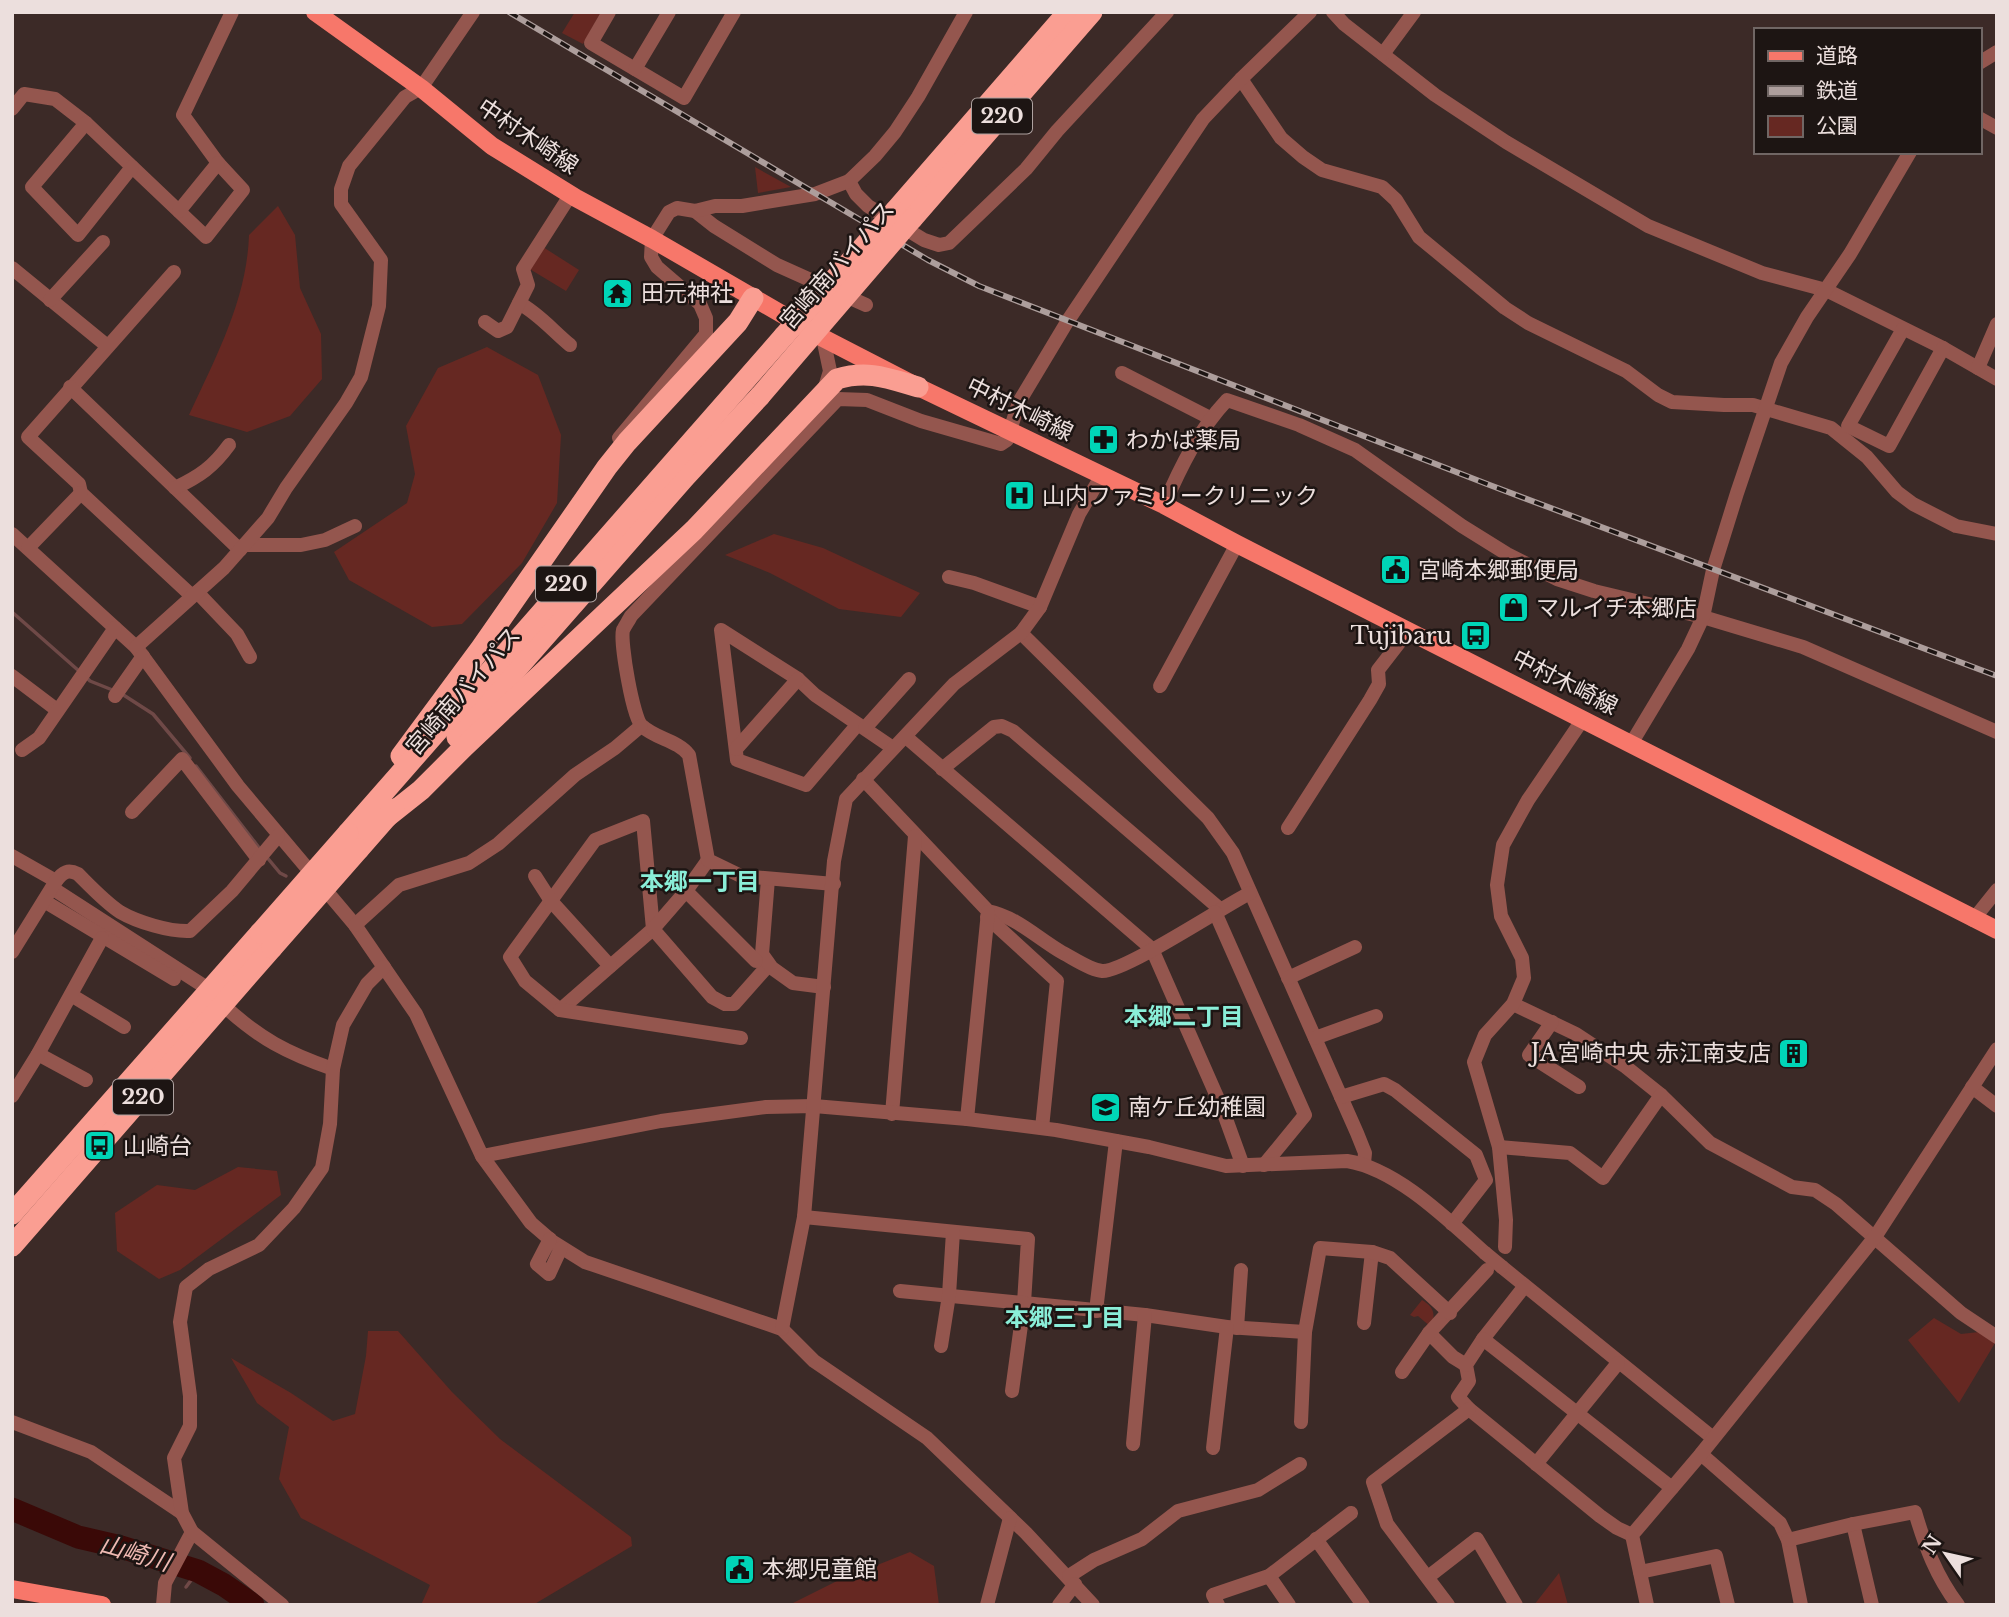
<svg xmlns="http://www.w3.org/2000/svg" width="2009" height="1617" font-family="'Libre Baskerville','Noto Sans JP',serif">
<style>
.green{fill:#662822}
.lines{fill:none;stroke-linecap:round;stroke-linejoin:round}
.stream{stroke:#6f4947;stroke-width:3.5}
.river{stroke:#3a0907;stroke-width:23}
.minor{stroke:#94564e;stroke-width:14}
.major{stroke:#f7776a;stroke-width:18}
.highway{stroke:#fa9e92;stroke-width:21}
.rail-casing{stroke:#ad9e9c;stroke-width:6}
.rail{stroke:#1d1513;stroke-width:3.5;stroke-dasharray:10;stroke-linecap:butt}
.minor-bridge{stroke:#94564e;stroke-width:14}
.highway-bridge{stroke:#fa9e92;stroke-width:21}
.labels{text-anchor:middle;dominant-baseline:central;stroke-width:5;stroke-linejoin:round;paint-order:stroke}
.shield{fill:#1d1513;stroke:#aea2a0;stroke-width:2}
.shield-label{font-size:21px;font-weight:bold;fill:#ecdfdd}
.street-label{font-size:23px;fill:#ecdfdd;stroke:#1d1513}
.poi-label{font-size:23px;fill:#ecdfdd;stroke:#1d1513;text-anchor:start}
.neighbourhood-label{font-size:24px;font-weight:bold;fill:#8aeed8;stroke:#1d1513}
.water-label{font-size:24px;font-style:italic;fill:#eeb9b2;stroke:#1d1513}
</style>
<rect width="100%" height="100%" fill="#3c2a27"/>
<g class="green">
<polygon points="575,12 601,12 583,44 562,33"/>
<polygon points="755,167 791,187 758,193"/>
<path d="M 278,206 L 295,235 L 300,288 L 321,334 L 322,379 L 290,416 L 247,432 L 189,415 C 216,357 247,299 249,235 Z"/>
<polygon points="543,247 579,270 566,291 528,268"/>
<polygon points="487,347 538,375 561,435 557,503 522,563 462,624 432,627 349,580 334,552 407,503 415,474 406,426 438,368"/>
<polygon points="774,534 823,548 920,593 901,617 839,609 770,573 725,555"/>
<polygon points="238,1167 277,1171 281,1195 180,1270 159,1279 117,1251 115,1213 157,1185 195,1190"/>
<path d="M 1422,1300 C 1434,1307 1436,1314 1431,1327 L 1418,1316 L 1414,1317 L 1410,1315 Z"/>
<polygon points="1934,1318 1961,1334 1979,1332 1995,1343 1959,1403 1908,1340"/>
<polygon points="368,1331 398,1331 452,1392 500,1439 631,1537 632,1546 533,1605 421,1605 430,1585 301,1518 279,1479 289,1427 257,1403 231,1358 291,1393 333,1421 355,1414 366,1356"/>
<polygon points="910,1552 934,1566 939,1605 789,1605 837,1581"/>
<polygon points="1559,1573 1568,1605 1534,1605"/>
</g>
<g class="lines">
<g class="stream">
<polyline points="12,612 79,671"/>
<polyline points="85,676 90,681 115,691"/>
<polyline points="122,694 153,714 190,758"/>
<polyline points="196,766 260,849"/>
<polyline points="265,855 280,873 286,876"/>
<polyline points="186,1587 198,1571"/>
</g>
<polyline class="river" points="12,1509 78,1537 121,1547 198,1571 224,1585 253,1605"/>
<g class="minor">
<polyline points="609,12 591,43 684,98 734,12"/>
<polyline points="1333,12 1344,24 1435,95 1506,142 1648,226 1762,273 1826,290 1943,348 1997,379"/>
<polyline points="1383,54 1414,12"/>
<polyline points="1979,63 1997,52"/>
<polyline points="635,69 669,12"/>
<polyline points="1241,79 1281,138 1303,157 1322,170 1382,187 1396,200 1419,237 1505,308 1528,323 1626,371 1658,395 1672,402 1724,405 1753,405 1831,428 1867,457 1897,492 1913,504 1956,526 1997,534"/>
<polyline points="12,109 24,94 55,99 86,123 206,237 243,190 218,163 183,115 232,12"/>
<polyline points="1979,118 1997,128"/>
<polyline points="86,123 32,187 78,235 132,167"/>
<polyline points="849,181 856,194 868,206 924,240 939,245 949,243 1026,169 1057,131 1167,12"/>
<polyline points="179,211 218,163"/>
<polyline points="695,211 714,226 777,265 866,305"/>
<polyline points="12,268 106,345"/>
<polyline points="174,272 28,437 79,484 81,493 192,596"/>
<polyline points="50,300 103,242"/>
<path d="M 519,303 C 539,314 552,330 570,345"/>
<polyline points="485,322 498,331 507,327 528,285 523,269 571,194"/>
<polyline points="1903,329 1848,426 1889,446 1943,348"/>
<polyline points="823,338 830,371 825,387"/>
<polyline points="1978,368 1997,324"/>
<polyline points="1122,373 1210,418"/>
<polyline points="70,387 240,550"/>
<polyline points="619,438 706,334 706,318 700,304 657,267 651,257 652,239 669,212 677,208 695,211 715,206 742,206 815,194 849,181 875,156 895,132 918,97 966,12"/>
<path d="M 175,488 C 200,476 213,467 229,445"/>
<path d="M 1164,505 C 1181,466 1198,431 1227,400 L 1299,425 L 1355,450 L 1462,526 L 1507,554 L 1557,579 L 1594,591 L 1703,617 L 1803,647 L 1997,732"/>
<polyline points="12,534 136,647 238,786 355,925 416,1014 482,1156 531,1223 553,1242 585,1262 782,1329 814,1361 927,1438 1026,1533 1093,1605"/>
<polyline points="244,545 301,545 325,540 355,526"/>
<polyline points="28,548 81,493"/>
<polyline points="949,577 974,583 1040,607"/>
<polyline points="197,592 237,634 250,657"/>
<polyline points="1021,633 1208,818 1233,853 1357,1133 1365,1153 1364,1163"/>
<polyline points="136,647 224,568 268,518 286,488 346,403 361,377 379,306 381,260 341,204 341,189 349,166 405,97 421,88 473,12"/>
<polyline points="12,676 57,710"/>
<polyline points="1160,686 1237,544"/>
<polyline points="115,696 143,656"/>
<polyline points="858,724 806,785 737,760 721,630 798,679 815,695 893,748"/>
<polyline points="865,728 909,679"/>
<polyline points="906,737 1152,949 1222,1108 1243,1166"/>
<polyline points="1631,744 1688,649 1703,617 1713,570 1737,493 1781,363 1807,317 1850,254 1910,152"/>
<polyline points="736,749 798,679"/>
<polyline points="22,750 39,738 115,628"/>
<polyline points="942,769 994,727 1002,726 1013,731 1220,909"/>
<path d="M 863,779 L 988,911 C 1017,917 1037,938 1063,953 C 1073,958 1090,970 1102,971 C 1123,973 1224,906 1250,893"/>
<polyline points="132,812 182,759 259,860"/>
<polygon points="643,821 653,929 560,1010 525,981 510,957 595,840"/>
<polyline points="1288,828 1370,700 1379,684 1378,670 1409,630"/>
<polyline points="12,856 56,881"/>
<polyline points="708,860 686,891 653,929 712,997 725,1004 734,1004 766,968"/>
<polyline points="535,876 551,901 610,966"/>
<polyline points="768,879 762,954 772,968 793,983 824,987"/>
<path d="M 834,884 L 741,876 L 708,860 L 689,755 C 677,740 656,739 642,726 C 633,719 620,642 623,630 C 625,626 629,620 631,616 L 838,399 L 867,400 L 921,421 L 1001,444 L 1007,440 L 1019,402 L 1067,322 L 1203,119 L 1241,79 L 1310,12"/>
<polyline points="52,888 210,990"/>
<polyline points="686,891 756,961"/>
<polyline points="44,901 174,979"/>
<polyline points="1215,912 1305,1115 1264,1165"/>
<polyline points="987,917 1057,981 1042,1128"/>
<polyline points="1973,920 1997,890"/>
<polyline points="355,925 399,885 469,863 498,844 575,775 615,748 641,726"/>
<path d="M 12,952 L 56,881 C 63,872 68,869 78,874 C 91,887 105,902 120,912 C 137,922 170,932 190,931 L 232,891 L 278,836"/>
<polyline points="1288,978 1355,947"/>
<polyline points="71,995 124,1027"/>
<polyline points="1513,1004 1576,1034 1626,1067 1661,1095 1710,1143 1792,1187 1815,1190 1836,1204 1961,1313 1997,1337"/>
<path d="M 223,1005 C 260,1039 287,1053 333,1069"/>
<polyline points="560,1010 741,1038"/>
<polyline points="1552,1022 1529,1055 1579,1087"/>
<polyline points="1315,1038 1376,1016"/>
<polyline points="38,1054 86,1080"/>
<polyline points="1972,1087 1997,1106"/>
<polyline points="12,1096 38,1054 102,938"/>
<polyline points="1341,1097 1384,1084 1395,1090 1476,1155 1486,1180 1452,1224"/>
<polyline points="892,1114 915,836"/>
<polyline points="967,1119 988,912"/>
<polyline points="1499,1147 1570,1153 1603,1178 1661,1095"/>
<path d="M 482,1156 L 661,1121 L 766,1107 L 814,1106 L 967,1119 L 1056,1130 L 1149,1147 L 1226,1166 L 1347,1161 C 1397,1169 1448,1220 1485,1253"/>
<polyline points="804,1217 1028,1239 1024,1303 1145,1315 1227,1327 1305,1332"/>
<polyline points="550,1239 537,1264 549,1274 561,1248"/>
<polyline points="1505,1247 1506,1220 1499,1147 1474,1062 1485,1035 1513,1004 1524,978 1522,958 1501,916 1497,885 1503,845 1528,800 1583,719"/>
<polyline points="1502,1267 1713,1438"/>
<polyline points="1524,1287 1483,1339 1466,1365 1469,1381 1458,1397 1469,1409 1600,1516 1617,1528 1632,1535"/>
<polyline points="900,1291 1024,1303 1012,1391"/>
<polyline points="1096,1311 1116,1141"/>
<polyline points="1364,1323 1372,1252"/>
<polyline points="1237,1328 1241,1270"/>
<polyline points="782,1329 804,1217 834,861 846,799 954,684 1021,633 1040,607 1079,514 1102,475"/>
<polyline points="1429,1333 1453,1357 1466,1365"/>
<polyline points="1483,1339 1672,1488"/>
<polyline points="941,1346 949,1295 953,1232"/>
<polyline points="1402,1372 1429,1333 1487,1270"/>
<polyline points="12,1422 91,1452 182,1513"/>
<polyline points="1301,1422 1305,1332 1320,1248 1372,1252 1390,1258 1450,1313"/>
<polyline points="1133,1444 1145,1315"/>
<polyline points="1213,1448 1227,1327"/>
<polyline points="1701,1454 1780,1523 1788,1540 1801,1605"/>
<polyline points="1536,1464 1618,1363"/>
<polyline points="1853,1524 1872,1605"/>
<polyline points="1316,1539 1363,1605"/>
<path d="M 1788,1540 L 1853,1524 L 1915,1512 C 1925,1546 1936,1576 1958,1605"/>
<polyline points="1640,1572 1716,1556 1728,1605"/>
<polyline points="1069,1576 1094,1560 1142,1539 1178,1511 1258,1490 1300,1464"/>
<polyline points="1269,1576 1289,1605"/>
<polyline points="1428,1577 1477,1539 1516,1605"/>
<polyline points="163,1605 165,1583 192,1532"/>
<polyline points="282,1605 192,1532 182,1513 174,1458 190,1426 190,1396 180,1322 186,1287 209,1269 259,1245 294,1208 322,1168 330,1124 333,1069 343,1025 367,984 384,967"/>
<polyline points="987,1605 1010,1518"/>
<polyline points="1059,1605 1075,1584"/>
<polyline points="1218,1605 1213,1595 1269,1576 1351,1513"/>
<polyline points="1448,1605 1387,1524 1373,1482 1469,1409"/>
<polyline points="1647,1605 1632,1535 1701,1454 1875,1237 1997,1049"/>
</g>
<g class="major">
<polyline points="315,12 421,88 492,146 576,198 652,239 823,338 918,387 1164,505 1237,544 1997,930"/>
<polyline points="12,1589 102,1605"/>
</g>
<g class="highway">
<polyline points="895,211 1068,12"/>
<polyline points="912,219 1092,12"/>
<polyline points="457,737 686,476 760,396"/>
<polyline points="401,756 481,648 607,467 627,442 738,322 753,298"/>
<path d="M 387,817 L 421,790 L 465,746 L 694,530 L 837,379 C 868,370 887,378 918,387"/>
<polyline points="348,833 784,336"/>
<polyline points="359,849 394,809"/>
<polyline points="12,1214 260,933"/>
<polyline points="12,1246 272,948"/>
</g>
<defs>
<polyline id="rail" points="509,12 928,260 979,286 1487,484 1997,676"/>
</defs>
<use href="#rail" class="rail-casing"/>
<use href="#rail" class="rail"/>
<polyline class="minor-bridge" points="1485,1253 1502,1267"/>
<g class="highway-bridge">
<polyline points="784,336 895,211"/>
<polyline points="760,396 912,219"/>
<polyline points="260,933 348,833"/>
<polyline points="272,948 359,849"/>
</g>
</g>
<defs>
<symbol id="temple-square" viewBox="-11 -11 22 22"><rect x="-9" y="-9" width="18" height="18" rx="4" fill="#00d5b7" stroke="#1d1513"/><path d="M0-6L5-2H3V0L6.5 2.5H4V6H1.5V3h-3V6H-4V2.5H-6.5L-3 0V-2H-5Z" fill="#111"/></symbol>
<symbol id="pharmacy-square" viewBox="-11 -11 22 22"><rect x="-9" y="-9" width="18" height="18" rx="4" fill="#00d5b7" stroke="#1d1513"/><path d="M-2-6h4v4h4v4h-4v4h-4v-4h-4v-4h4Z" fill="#111"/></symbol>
<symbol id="hospital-square" viewBox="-11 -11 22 22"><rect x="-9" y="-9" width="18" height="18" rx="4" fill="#00d5b7" stroke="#1d1513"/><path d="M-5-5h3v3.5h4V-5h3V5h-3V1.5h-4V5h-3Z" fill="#111"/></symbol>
<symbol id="civic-square" viewBox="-11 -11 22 22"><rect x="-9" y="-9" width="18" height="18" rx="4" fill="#00d5b7" stroke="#1d1513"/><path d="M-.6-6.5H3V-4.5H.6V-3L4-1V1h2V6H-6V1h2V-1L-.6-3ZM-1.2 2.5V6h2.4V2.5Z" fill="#111"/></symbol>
<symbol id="shop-square" viewBox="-11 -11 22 22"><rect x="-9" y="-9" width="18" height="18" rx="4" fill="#00d5b7" stroke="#1d1513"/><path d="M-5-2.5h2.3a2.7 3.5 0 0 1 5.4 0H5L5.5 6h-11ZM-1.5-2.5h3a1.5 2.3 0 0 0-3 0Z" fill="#111"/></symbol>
<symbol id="bus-square" viewBox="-11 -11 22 22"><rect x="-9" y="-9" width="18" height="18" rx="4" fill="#00d5b7" stroke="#1d1513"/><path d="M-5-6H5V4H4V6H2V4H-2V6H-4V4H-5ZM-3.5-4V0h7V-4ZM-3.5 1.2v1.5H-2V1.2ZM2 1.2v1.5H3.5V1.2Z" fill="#111"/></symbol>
<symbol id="building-square" viewBox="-11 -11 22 22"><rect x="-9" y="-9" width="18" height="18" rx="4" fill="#00d5b7" stroke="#1d1513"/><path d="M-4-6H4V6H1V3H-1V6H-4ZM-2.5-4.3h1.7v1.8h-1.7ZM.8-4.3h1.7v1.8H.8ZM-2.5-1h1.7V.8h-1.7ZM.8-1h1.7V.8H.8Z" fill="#111"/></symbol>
<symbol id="school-square" viewBox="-11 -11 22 22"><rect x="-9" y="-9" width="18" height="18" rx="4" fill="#00d5b7" stroke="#1d1513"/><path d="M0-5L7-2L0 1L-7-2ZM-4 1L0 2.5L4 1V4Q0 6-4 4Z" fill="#111"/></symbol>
</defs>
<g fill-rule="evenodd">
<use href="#temple-square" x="600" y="276" width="35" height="35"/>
<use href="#pharmacy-square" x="1086" y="422" width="35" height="35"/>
<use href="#hospital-square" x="1002" y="478" width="35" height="35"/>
<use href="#civic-square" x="1378" y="552" width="35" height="35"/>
<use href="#shop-square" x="1496" y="590" width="35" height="35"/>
<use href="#bus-square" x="1458" y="618" width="35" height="35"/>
<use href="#building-square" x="1776" y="1036" width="35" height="35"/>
<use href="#school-square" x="1088" y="1090" width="35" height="35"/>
<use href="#bus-square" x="82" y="1128" width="35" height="35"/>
<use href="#civic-square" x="722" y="1552" width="35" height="35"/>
</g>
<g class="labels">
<g class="shield">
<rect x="972" y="98.5" width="60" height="35" rx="5"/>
<rect x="536" y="566.5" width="60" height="35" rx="5"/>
<rect x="113" y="1079.5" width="60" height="35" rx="5"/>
</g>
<g class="shield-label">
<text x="1002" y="116">220</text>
<text x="566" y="584">220</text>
<text x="143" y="1097">220</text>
</g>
<g class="street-label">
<text transform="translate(528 136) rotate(34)">中村木崎線</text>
<text transform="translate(837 265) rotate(-49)">宮崎南バイパス</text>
<text transform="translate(1020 409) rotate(26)">中村木崎線</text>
<text transform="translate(1565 682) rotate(27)">中村木崎線</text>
<text transform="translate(463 691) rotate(-49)">宮崎南バイパス</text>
</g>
<g class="poi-label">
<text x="641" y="293">田元神社</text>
<text x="1126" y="440">わかば薬局</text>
<text x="1042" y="496">山内ファミリークリニック</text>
<text x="1418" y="570">宮崎本郷郵便局</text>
<text x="1536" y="608">マルイチ本郷店</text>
<text x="1452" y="636" text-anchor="end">Tujibaru</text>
<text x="1771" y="1053" text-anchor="end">JA宮崎中央 赤江南支店</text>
<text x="1128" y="1107">南ケ丘幼稚園</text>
<text x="123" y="1146">山崎台</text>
<text x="762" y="1569">本郷児童館</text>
</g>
<g class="neighbourhood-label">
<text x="700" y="881">本郷一丁目</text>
<text x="1184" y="1016">本郷二丁目</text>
<text x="1065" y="1317">本郷三丁目</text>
</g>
<g class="water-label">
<text transform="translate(135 1553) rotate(16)">山崎川</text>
</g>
</g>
<rect width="2009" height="1617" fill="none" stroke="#ecdfdd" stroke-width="28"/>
<rect x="1754" y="28" width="228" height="126" fill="#1d1513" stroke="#706664" stroke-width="2"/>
<rect x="1768" y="51" width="35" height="10" fill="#f7776a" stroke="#706664" stroke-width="2"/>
<text x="1816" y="63" font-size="21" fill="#ecdfdd">道路</text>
<rect x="1768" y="86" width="35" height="10" fill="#ad9e9c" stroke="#706664" stroke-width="2"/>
<text x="1816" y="98" font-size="21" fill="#ecdfdd">鉄道</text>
<rect x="1768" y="116" width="35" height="21" fill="#662822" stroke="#706664" stroke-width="2"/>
<text x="1816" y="133" font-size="21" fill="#ecdfdd">公園</text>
<g transform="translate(1946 1554) rotate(304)" stroke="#1d1513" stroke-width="5" paint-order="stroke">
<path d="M0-5L12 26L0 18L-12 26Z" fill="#ecdfdd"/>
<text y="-10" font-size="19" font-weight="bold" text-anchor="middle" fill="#ecdfdd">N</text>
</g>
</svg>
